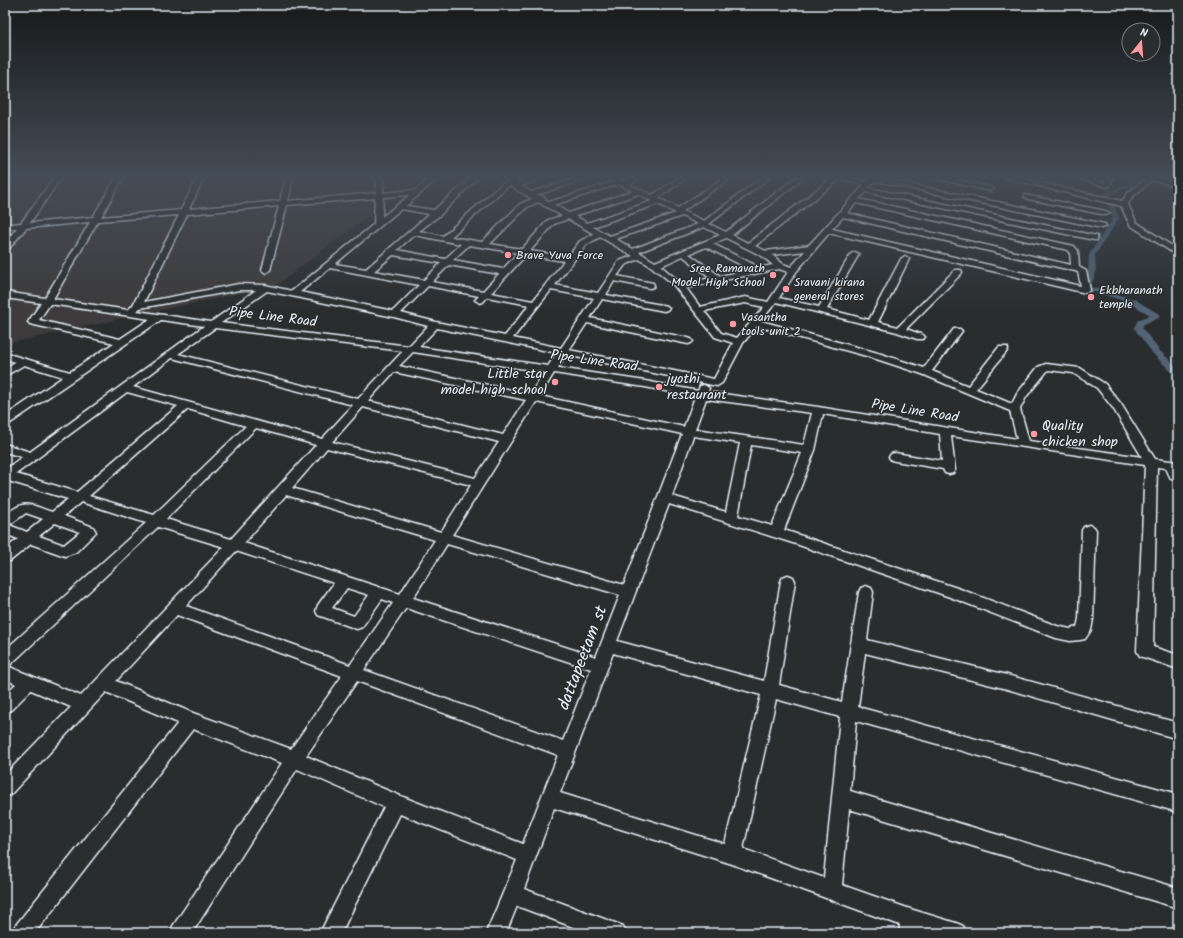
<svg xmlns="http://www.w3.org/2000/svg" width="1183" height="938" font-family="Kalam,sans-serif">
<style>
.built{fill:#3e3b3a}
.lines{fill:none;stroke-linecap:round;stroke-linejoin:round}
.canal{fill:#526474;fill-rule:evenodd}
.minor-casing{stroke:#e8f1f8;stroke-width:3}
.minor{fill:#2a2d2e;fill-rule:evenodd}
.poi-dot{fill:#ff9aa2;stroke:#2a2d2e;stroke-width:1.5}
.labels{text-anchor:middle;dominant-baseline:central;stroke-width:3;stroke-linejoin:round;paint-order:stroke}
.far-poi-label{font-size:12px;fill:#e8f1f8;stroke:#2a2d2e;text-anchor:start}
.street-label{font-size:14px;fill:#e8f1f8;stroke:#2a2d2e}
.poi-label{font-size:14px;fill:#e8f1f8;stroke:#2a2d2e;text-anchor:start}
.near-street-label{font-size:17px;fill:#e8f1f8;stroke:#2a2d2e}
</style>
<rect width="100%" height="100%" fill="#2a2d2e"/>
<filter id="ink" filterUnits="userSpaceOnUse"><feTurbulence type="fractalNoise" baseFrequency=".025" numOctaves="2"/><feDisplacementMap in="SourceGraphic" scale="8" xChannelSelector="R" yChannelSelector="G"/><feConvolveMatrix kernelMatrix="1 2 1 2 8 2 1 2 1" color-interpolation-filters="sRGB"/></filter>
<g filter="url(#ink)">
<polygon class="built" points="5,178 425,178 336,240 277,285 5,344"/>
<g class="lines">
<polygon class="canal" points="1130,178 1136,178 1133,186 1110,194 1119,218 1095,255 1096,273 1090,287 1134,299 1159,314 1159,318 1144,324 1142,328 1160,351 1178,368 1178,376 1175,375 1154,355 1134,328 1138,320 1150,315 1128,302 1082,288 1088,273 1089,255 1113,218 1104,193 1128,184"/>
<defs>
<g id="minor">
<path d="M 54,178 L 61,178 L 30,223 L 93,217 L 116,178 L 123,178 L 101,217 L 181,210 L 197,178 L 204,178 L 189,209 L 280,201 L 286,178 L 293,178 L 288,201 L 376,193 L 377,178 L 383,178 L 383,193 L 416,190 L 430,178 L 438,178 L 406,206 L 434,210 L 471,178 L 478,178 L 440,215 L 419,231 L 443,236 L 502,184 L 515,178 L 519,180 L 516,183 L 531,178 L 542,178 L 521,186 L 531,192 L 579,178 L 590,178 L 536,195 L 542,196 L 549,202 L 613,182 L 608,178 L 617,178 L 624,182 L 631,178 L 639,178 L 630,185 L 652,195 L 679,178 L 687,178 L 658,198 L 678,208 L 723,178 L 731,178 L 683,211 L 704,221 L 761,178 L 769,178 L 709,224 L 726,232 L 795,178 L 803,178 L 732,235 L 748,243 L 832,178 L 853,178 L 867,182 L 870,178 L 880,178 L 1105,224 L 1106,226 L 1102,228 L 875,181 L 869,188 L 1097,236 L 1097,240 L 1094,240 L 866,192 L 859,199 L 1074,246 L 1078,251 L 1079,267 L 1086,271 L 1090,290 L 1086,293 L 829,233 L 796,272 L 779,298 L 819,307 L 851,254 L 855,252 L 859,254 L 827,309 L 869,320 L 901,259 L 905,256 L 909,259 L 878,322 L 898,327 L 955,270 L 961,270 L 962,272 L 961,274 L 906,329 L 923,335 L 925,337 L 923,339 L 917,339 L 897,332 L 776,302 L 761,321 L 878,353 L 924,368 L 954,329 L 960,329 L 962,331 L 932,371 L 968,386 L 999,347 L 1007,347 L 1008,349 L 1007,351 L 976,389 L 1012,404 L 1017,394 L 1038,367 L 1046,364 L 1080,368 L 1105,384 L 1121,404 L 1155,459 L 1178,462 L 1178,480 L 1171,479 L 1166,468 L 1157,467 L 1153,647 L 1178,655 L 1178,669 L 1140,656 L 1137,651 L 1145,465 L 951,436 L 955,470 L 953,473 L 949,474 L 945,473 L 943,469 L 895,461 L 891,460 L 889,457 L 891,454 L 895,453 L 942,461 L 940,434 L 823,414 L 815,450 L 784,530 L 960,589 L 1057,626 L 1070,629 L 1077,627 L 1079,619 L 1082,530 L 1084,527 L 1089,525 L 1094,527 L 1096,530 L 1093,619 L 1091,630 L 1085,639 L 1080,640 L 1070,641 L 1056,638 L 950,597 L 796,544 L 669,504 L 617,641 L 764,681 L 781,581 L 783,577 L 788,575 L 793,577 L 795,581 L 779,685 L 842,702 L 859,592 L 861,588 L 866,586 L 871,588 L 873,592 L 867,640 L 1007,675 L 1178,723 L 1178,739 L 1007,689 L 865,653 L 858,707 L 1178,794 L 1178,812 L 856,721 L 850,791 L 1178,888 L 1178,908 L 849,809 L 842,885 L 910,909 L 956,923 L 963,926 L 966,933 L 919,932 L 919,933 L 899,933 L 900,925 L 732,864 L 554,808 L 524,889 L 623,926 L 626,933 L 589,933 L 517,906 L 506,933 L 486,933 L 517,860 L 400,814 L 341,933 L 320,933 L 384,807 L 297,769 L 192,933 L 170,933 L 173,926 L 282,763 L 193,729 L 35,933 L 12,933 L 15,926 L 178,723 L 106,692 L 11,794 L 5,797 L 5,775 L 71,707 L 31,690 L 11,710 L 5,712 L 5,694 L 16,684 L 5,679 L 5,650 L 146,523 L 81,502 L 64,516 L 93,527 L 96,532 L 76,552 L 65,556 L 31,544 L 10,561 L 5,562 L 5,549 L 18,539 L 5,534 L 5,515 C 26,499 28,504 52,512 L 68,499 L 5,480 L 5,470 L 22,457 L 5,452 L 5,444 L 30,452 L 204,326 L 161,320 L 9,424 L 5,425 L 5,416 L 63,377 L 24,365 L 5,376 L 5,369 L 15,362 L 5,359 L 5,353 L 70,372 L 114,343 L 30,324 L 28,322 L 41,303 L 5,298 L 5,292 L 45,298 L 90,222 L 26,228 L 8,250 L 5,250 L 5,243 L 17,228 L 5,229 L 5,225 L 21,223 ZM 840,179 L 864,185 L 809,245 L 766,251 L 755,246 ZM 619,184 L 632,191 L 569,213 L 554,205 ZM 509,185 L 532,199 L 520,204 L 482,242 L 451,237 ZM 638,194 L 652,201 L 587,223 L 575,216 ZM 410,195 L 382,217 L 383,197 ZM 375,198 L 374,224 L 292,291 L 265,285 L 239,284 L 144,302 L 187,214 L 279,206 L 262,270 L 266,273 L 270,270 L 287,205 ZM 538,202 L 562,216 L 548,220 L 522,249 L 490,244 L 526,208 ZM 856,203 L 1068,250 L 1070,252 L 1071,265 L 847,213 ZM 658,204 L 676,213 L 610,236 L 593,227 ZM 401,209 L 429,214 L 366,269 L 335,264 ZM 179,215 L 133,305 L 128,310 L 53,299 L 98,221 ZM 682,216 L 698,224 L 633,249 L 616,239 ZM 843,217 L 1075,271 L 1078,272 L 1081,286 L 832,229 ZM 568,219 L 594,234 L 580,241 L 568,257 L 530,251 L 554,224 ZM 704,227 L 720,235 L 655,262 L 639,252 ZM 414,235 L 461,244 L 445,259 L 397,250 ZM 600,237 L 633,256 L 619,261 L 598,293 L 555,285 L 586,245 ZM 726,238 L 762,256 L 773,265 L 757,268 L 753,264 L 713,244 ZM 469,245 L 518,253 L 503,269 L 453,260 ZM 706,247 L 747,268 L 749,270 L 720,276 L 689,254 ZM 805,251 L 791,267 L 783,264 L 772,255 ZM 393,255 L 441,263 L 424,280 L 374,271 ZM 526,255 L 564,261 L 533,301 L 491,293 ZM 683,256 L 711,278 L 682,284 L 661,266 ZM 639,259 L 652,267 L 672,283 L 715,337 L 733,343 L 714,379 L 569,350 L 587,323 L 688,344 L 691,343 L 693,341 L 691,339 L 688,338 L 590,318 L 602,299 L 664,311 L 667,310 L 669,308 L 667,306 L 606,295 L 614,281 L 650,288 L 653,287 L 654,285 L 653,283 L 617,276 L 625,265 ZM 449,265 L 499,274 L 483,291 L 432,282 ZM 330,268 L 419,285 L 393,311 L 300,292 ZM 779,269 L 788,272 L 768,302 L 745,297 L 700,307 L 686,288 ZM 428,286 L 479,296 L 475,300 L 480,303 L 483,302 L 487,297 L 529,305 L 505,336 L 436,322 L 401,313 ZM 239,290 L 256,290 L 211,322 L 137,311 L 140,308 ZM 551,290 L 594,298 L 561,348 L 513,338 ZM 267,291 L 394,317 L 428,326 L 409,346 L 221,323 ZM 745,303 L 764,307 L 737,338 L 721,333 L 704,311 ZM 50,304 L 150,319 L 120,339 L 39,320 ZM 757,326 L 870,357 L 922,374 L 1010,411 L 1017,439 L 818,407 L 708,392 L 709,388 L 704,385 L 700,386 L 698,391 L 645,381 L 558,368 L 566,355 L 717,386 L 722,383 L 743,343 ZM 215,328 L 403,351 L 358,399 L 178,354 ZM 437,328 L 557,353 L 548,366 L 419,347 ZM 413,352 L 545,372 L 530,394 L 399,366 ZM 172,358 L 353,405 L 322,439 L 133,387 ZM 1048,370 L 1073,373 L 1097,388 L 1113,408 L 1142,457 L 1029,441 L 1020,409 L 1026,397 ZM 394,372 L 526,400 L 503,435 L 368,401 ZM 554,373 L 645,387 L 695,397 L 684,427 L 540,396 ZM 127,392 L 178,406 L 77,492 L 16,474 ZM 706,399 L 812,413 L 804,445 L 695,429 ZM 536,402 L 682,434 L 624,585 L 452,535 ZM 363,407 L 499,442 L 475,478 L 332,442 ZM 188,409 L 246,426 L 154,515 L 89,496 ZM 256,428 L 316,445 L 231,539 L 166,519 ZM 693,436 L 740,443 L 726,512 L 672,496 ZM 751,445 L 802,453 L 772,526 L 738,516 ZM 327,448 L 471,485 L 441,532 L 292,488 ZM 286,495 L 435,540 L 400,594 L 244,543 ZM 26,513 L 43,519 L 27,532 L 9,525 ZM 55,523 L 80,532 L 64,545 L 39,536 ZM 158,527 L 224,547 L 81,696 L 7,666 L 10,665 ZM 447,544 L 620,595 L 596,657 L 413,598 ZM 236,551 L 334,583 L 318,605 L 316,611 L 318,615 L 357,629 L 362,627 L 382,599 L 393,603 L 350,665 L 186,606 ZM 347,588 L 369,595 L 354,616 L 332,608 ZM 406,608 L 591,669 L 563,741 L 364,670 ZM 177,615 L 342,676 L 291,749 L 193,713 L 116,681 ZM 613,653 L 761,695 L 725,844 L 560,793 ZM 357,681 L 558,755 L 523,844 L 398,795 L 306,756 ZM 776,699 L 840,717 L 824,878 L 743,849 Z"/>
<polygon points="934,178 948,178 990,187 994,189 990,191"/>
<polygon points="1006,178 1019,178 1122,201 1127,194 1146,178 1160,178 1177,183 1178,185 1175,186 1152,180 1132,197 1128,204 1136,222 1178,250 1178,256 1130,225 1121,206"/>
<polygon points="1077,178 1089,178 1104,183 1106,178 1113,178 1109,186 1107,187"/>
<polygon points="1025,195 1106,211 1110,213 1106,215 1028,199 1024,197"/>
</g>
</defs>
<use href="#minor" class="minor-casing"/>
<use href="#minor" class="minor"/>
</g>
</g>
<linearGradient id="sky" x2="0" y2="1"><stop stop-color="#171919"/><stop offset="0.57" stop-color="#444c57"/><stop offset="1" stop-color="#444c57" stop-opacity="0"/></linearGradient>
<rect width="1183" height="310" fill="url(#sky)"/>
<g class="poi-dot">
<circle cx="508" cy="255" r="4"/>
<circle cx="773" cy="275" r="4"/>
<circle cx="786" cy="289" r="4"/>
<circle cx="1091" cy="297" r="4"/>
<circle cx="733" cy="324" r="4"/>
<circle cx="555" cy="382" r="4"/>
<circle cx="659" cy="387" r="4"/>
<circle cx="1034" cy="434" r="4"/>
</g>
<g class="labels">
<g class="far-poi-label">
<text x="516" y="255">Brave Yuva Force</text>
<text x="765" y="268" text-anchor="end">Sree Ramavath<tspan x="765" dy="14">Model High School</tspan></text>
<text x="794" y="282">Sravani kirana<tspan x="794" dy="14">general stores</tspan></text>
<text x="1099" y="290">Ekbharanath<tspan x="1099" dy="14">temple</tspan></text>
<text x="741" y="317">Vasantha<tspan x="741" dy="14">tools unit 2</tspan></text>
</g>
<g class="street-label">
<text transform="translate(273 317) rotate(7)">Pipe Line Road</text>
<text transform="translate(594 361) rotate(8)">Pipe Line Road</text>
<text transform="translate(915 411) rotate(9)">Pipe Line Road</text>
</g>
<g class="poi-label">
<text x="547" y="374" text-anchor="end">Little star<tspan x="547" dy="16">model high school</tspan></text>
<text x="667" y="379">jyothi<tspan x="667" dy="16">restaurant</tspan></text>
<text x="1042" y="426">Quality<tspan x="1042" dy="16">chicken shop</tspan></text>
</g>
<g class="near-street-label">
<text transform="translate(583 658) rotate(-69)">dattapeetam st</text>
</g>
</g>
<rect width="1183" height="938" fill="none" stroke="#2a2d2e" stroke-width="20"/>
<rect x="10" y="10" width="1163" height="918" fill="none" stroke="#e8f1f8" stroke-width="1.5" filter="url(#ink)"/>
<g transform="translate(1141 42) rotate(17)"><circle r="19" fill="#2a2d2e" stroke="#767b7f"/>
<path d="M0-3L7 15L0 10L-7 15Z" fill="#ff9aa2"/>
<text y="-6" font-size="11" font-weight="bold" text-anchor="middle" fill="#e8f1f8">N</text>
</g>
</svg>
